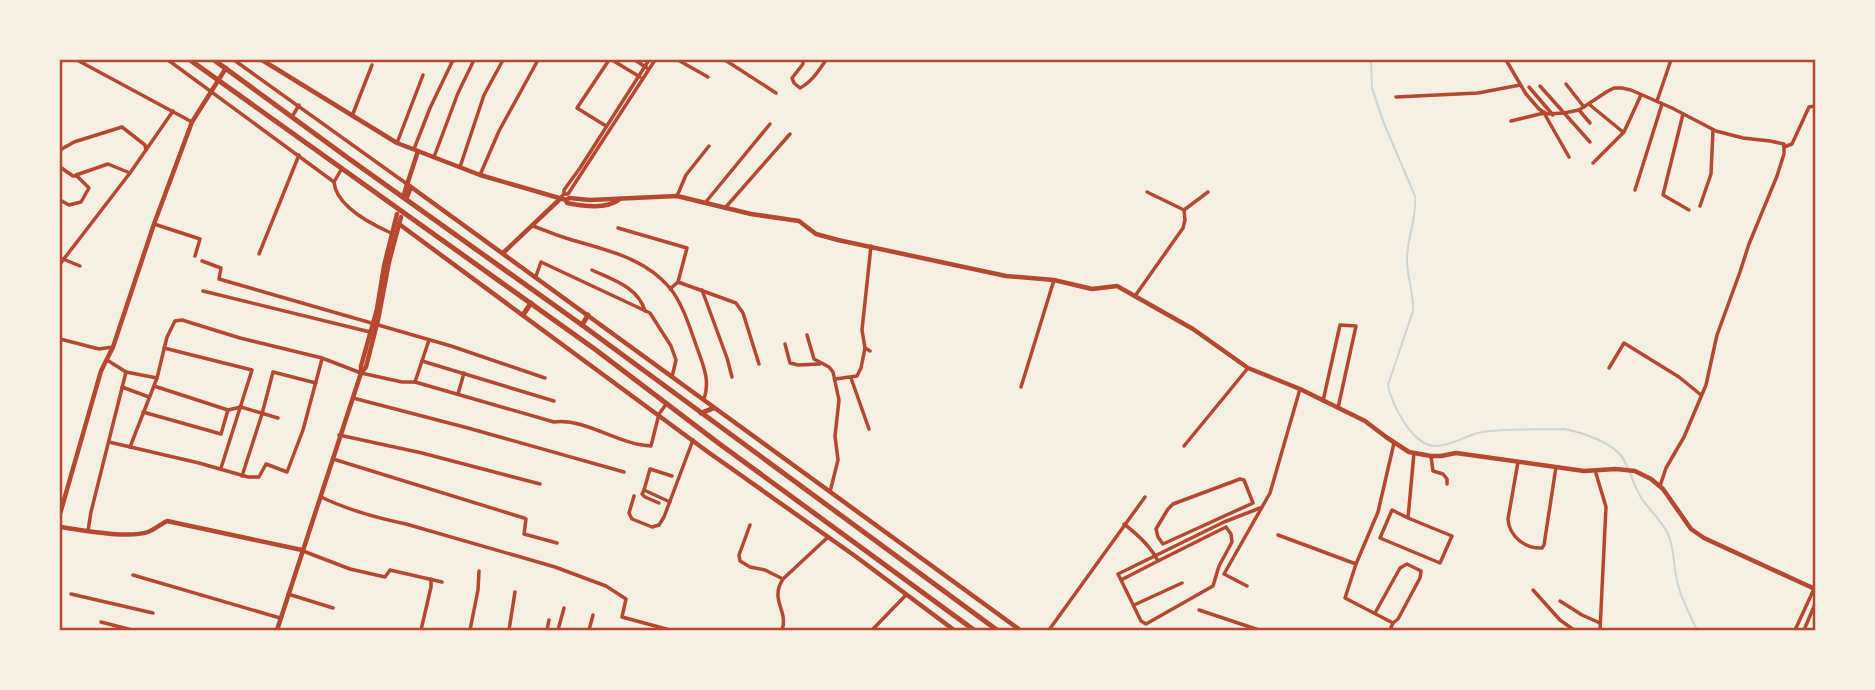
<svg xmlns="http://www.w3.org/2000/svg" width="1875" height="690" font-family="Arial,sans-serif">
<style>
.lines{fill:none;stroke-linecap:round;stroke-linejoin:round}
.stream{stroke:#c9d6d2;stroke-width:2}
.minor{stroke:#b5482f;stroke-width:3.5}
.tertiary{stroke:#b5482f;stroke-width:4.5}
.trunk{stroke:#b5482f;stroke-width:5}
.neatline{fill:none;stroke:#b5482f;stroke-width:2.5}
</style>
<rect width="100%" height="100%" fill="#f6efe4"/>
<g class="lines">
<path class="stream" d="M 1371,60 L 1372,88 L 1383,121 L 1415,196 C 1417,217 1408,236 1407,256 C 1406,275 1414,292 1413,311 L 1388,385 C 1391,404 1413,446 1435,446 C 1452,446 1466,435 1482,432 C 1507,428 1538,430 1564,429 C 1581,432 1615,443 1624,460 C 1631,473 1634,487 1642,499 C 1650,511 1662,521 1668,534 C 1674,547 1673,561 1676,575 C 1679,595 1689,613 1697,630"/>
<g class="minor">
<polyline points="77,60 192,122"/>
<polyline points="168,60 334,182"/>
<polyline points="234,60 407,184"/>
<polyline points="446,60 453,61"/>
<polyline points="612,60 640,77"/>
<polyline points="635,60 647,68"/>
<polyline points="678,60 708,77"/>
<polyline points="725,60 776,93"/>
<path d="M 803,60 L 803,64 L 792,78 L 794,83 L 800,88 C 812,82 819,70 826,60"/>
<polyline points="1506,60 1526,94 1539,109 1547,114 1564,113 1579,110 1608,91 1614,88 1622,88 1631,90 1672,108 1716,131 1743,138 1770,141 1784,144 1784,154 1777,176 1749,244 1740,272 1717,335 1706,385 1684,437 1666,468 1660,486"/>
<polyline points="1566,84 1584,107"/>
<polyline points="1540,86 1590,142"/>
<polyline points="1529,87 1553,115"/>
<polyline points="1396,97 1478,93 1520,85"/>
<polyline points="1657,101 1671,60"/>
<polyline points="1590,105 1623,132"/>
<polyline points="1579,110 1590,123"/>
<polyline points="1683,114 1663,195 1689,210"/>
<polyline points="352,116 372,65"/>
<polyline points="292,117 299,105"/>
<polyline points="1511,121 1544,113 1569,157"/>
<polyline points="606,126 577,108 609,60"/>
<polyline points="397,143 423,75"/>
<polyline points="1784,147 1792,144 1809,107 1815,106"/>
<polyline points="414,149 430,108 453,60"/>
<polyline points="60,150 74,142 122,127 145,145 146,150"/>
<polyline points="434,157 458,93 474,60"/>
<polyline points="1593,163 1624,132 1641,95"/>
<polyline points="60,167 73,176 77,176 89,188 81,202 69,205 60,200"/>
<polyline points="460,167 484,95 503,60"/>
<path d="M 342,168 L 334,182 C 336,206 371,224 391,233"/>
<polyline points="76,175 108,164 130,173"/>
<polyline points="480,175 499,131 538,60"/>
<polyline points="1635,190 1662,104"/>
<polyline points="1147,192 1184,210"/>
<polyline points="564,194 564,190 580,168 649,60"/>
<polyline points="677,196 686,175 709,146"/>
<polyline points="560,198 564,194 568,194 655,60"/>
<polyline points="705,203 770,124"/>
<polyline points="1700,206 1711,174 1713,130"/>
<polyline points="725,208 790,134"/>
<polyline points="1184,210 1208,192"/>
<polyline points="154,224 200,239 195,256"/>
<path d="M 533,226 C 545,230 557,236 569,239 C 605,250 644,257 670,288 C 682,303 689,325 695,342 C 702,363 711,379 704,399"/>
<polyline points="618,228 687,248 678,282"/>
<polyline points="259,254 299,155"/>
<polyline points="63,259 80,266"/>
<polyline points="202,261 221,268 219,279 451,346 545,378"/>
<polyline points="60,264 130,173 173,111"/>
<path d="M 592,270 C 613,280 638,287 645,311"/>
<polyline points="536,276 541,262 650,313 671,346 676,360 672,377"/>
<polyline points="670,289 678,282 736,303 743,313 759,364"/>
<polyline points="702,290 727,358 732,377"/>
<polyline points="203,291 370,332"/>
<polyline points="1135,296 1183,228 1185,220 1184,210"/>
<polyline points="807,335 814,359 829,367 833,372 839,400 835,436 838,460 830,492"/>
<polyline points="60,339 99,349 113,347"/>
<path d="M 429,340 L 415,382 L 554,422 C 586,418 619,445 651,446 L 659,414 L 667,403"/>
<polyline points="785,344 790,363 798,365 820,364"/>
<polyline points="164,348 252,370 221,468"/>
<polyline points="870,351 865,348 862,330 871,246"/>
<polyline points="422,361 554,401"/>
<polyline points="1609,368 1624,343 1679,377 1701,395"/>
<polyline points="126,372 157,378"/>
<polyline points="851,378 869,429"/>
<polyline points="835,379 857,376 861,368 865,348"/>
<polyline points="122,387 149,397"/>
<polyline points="1021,387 1054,280"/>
<polyline points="458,394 464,373"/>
<polyline points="353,398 468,428 624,472"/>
<polyline points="1323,401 1340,325 1356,326 1338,408"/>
<polyline points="228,410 241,407 278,418"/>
<polyline points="143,412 221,434 228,410 154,386"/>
<polyline points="339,435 422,453 540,484"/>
<polyline points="109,442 199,463 248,477 259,477 266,464 287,472 303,430 322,359"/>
<polyline points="1184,446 1248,368"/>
<polyline points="130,447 157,378 167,337 175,321 182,320 240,338 322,358 361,373 402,382 415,382"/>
<polyline points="1431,456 1433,471 1443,474 1447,479 1447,484"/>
<polyline points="333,459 524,518 526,519 524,534 557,543"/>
<path d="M 1518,462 L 1508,519 C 1509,536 1525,549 1542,548 L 1544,545 L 1556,467"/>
<polyline points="1595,470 1606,507 1600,630"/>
<polyline points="242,476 262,414 273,372 316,383"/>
<polygon points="1240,479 1244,480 1253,503 1163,544 1158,537 1156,529 1168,509 1173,504"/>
<polyline points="644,490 642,494 645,497 659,503"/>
<polyline points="634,496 629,513 632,519 652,527 659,525 664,517 693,440"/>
<path d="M 321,497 C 348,510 377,518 406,524 L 555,567 L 606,586 L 626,599 L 622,617 L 670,630"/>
<polyline points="670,502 644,490 650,469 672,476"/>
<polyline points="1408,518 1392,510 1380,538 1440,563 1452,536 1408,518 1414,453"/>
<path d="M 1124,524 C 1137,534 1151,547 1158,561 L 1121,580 L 1141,621 L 1146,624 L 1213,586 L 1219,566 L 1232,542 L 1231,534 L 1226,527 L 1158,561"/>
<polyline points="750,525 739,555 740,561 750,567 765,570 783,579"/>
<polyline points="88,531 91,512 126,372 107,360"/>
<polyline points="1278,535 1356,564 1378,512 1394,443"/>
<polyline points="303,551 350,569 385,577 390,570 442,582"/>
<polyline points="1356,564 1345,598 1393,623 1398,619 1420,578 1421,571 1407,564 1400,568 1375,613"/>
<polyline points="133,575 280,618"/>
<polyline points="1121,580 1118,574 1224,522 1260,508"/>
<polyline points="1247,586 1224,574 1270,493 1300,389"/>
<polyline points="1533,590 1560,620 1574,630"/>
<polyline points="71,594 153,613"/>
<polyline points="288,594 333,608"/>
<polyline points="1560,601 1582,615 1600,623"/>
<polyline points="1134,605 1182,583"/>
<polyline points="1199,610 1259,630"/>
<polyline points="101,622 132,630"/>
<polyline points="421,630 431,587 431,579"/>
<polyline points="470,630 478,590 479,571"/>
<polyline points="509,630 515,592"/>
<polyline points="547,630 549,620"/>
<polyline points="558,630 564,608"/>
<polyline points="589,630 593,615"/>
<path d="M 782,630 C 789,611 769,600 783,579 L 828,537"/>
<polyline points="872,630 906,595"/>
<polyline points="1049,630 1145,497"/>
<polyline points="1390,630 1393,623"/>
<polyline points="1795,630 1814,589"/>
<polyline points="1804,630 1815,604"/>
</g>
<g class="tertiary">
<path d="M 262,60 L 397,143 L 480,175 L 566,200 L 567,203 C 583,206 606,210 620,199"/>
<polyline points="407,184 1020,630"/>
<polyline points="404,194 418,151"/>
<polyline points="407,197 411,187"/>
<polyline points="566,200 569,198 590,200 677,196 751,214 799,221 816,234 838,240 1006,276 1054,280 1092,289 1117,286 1193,329 1248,368 1300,389 1365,421 1386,437 1409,452 1431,456 1441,456 1456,453 1584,471 1616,469 1635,471 1651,479 1663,489 1691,529 1704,538 1815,589"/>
<polyline points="399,224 708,452 855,556 954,630"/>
<polyline points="503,253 560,199"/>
<polyline points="361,373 366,367 378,320 389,262 401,217"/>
<polyline points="60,514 101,371 113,347 154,224 192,122 226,68"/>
<path d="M 60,527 C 81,530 128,539 148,532 C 154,530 161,524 167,521 L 302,550"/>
<polyline points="277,630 361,373 361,366 377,309 384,266 397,214"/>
</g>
<g class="trunk">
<polyline points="190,60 596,350 721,445 974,630"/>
<polyline points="214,60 348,158 582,325 997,630"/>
<polyline points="523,315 531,303"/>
<polyline points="582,325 588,315"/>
<polyline points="701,413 714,408"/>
</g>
</g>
<rect width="1875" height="690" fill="none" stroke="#f6efe4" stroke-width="122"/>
<rect x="61" y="61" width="1753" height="568" class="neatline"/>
</svg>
